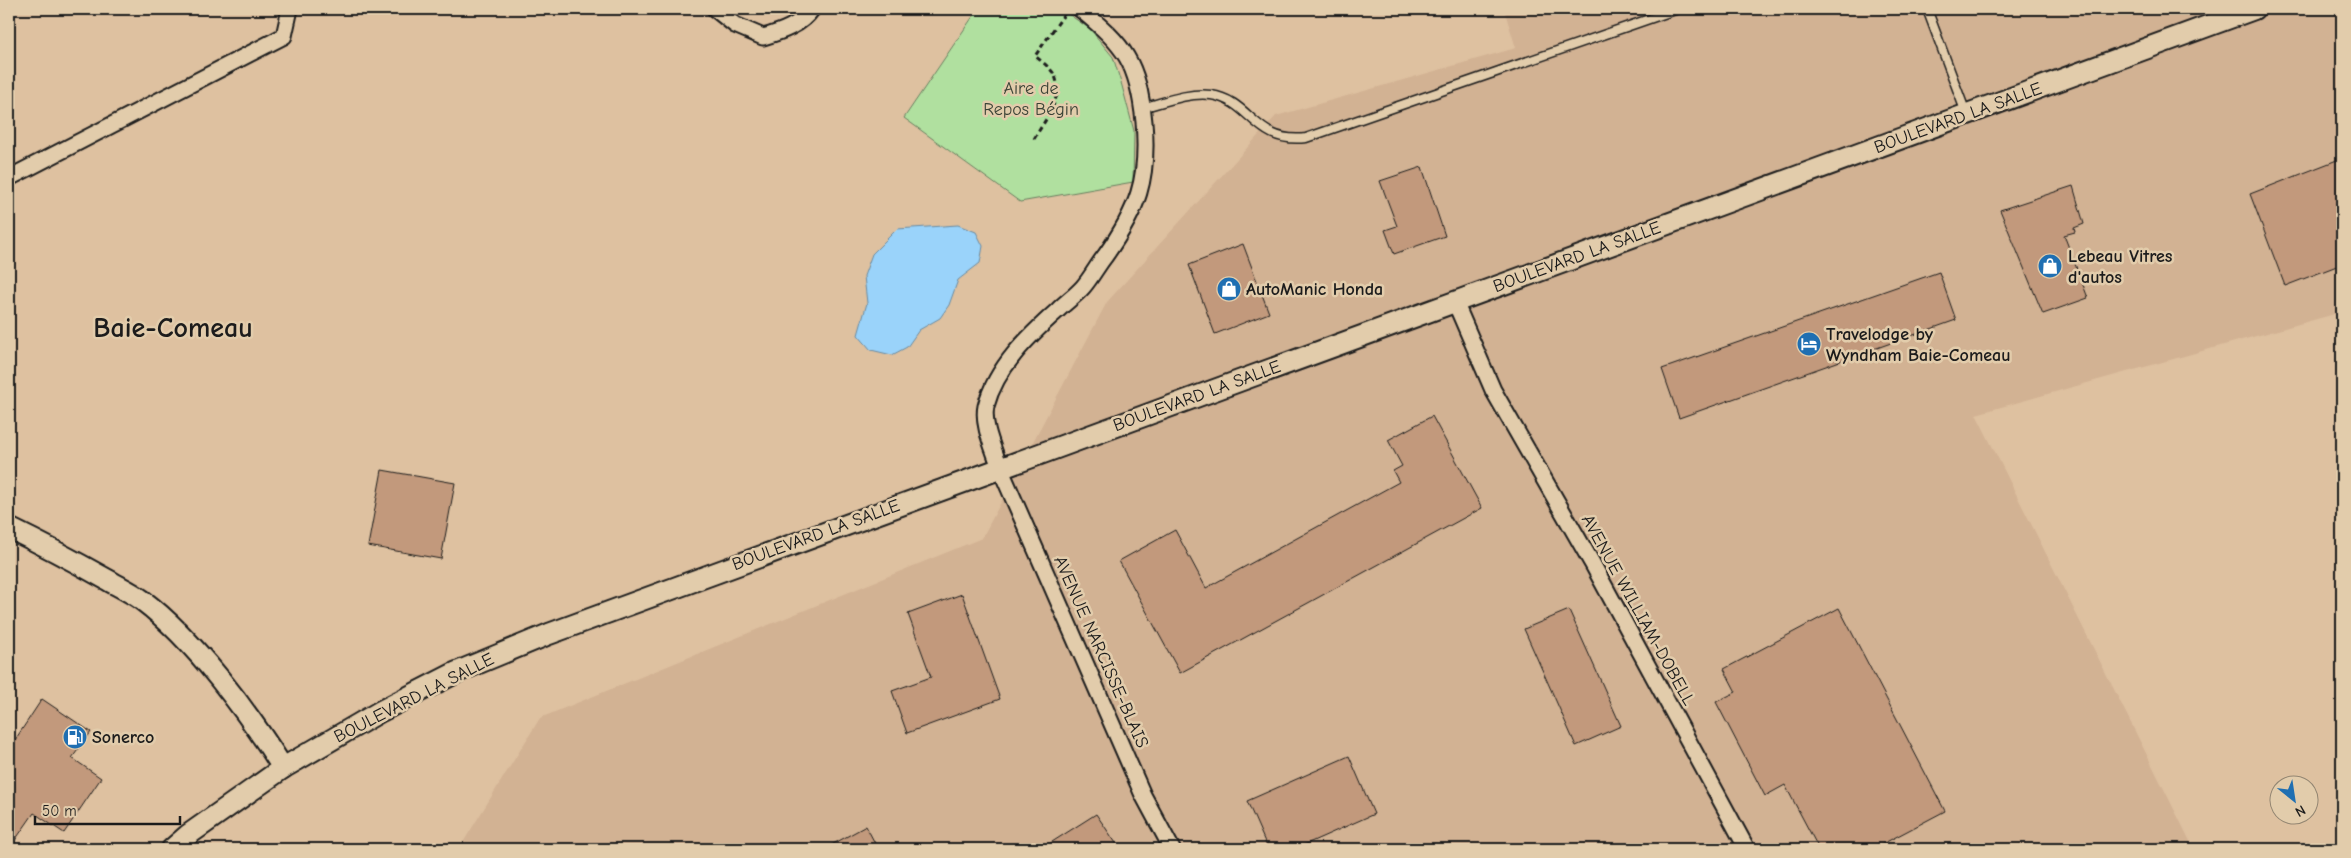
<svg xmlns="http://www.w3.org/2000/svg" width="2351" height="858" font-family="'Comic Neue',sans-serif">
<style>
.built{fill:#d2b293}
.green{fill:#b0e09f;stroke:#667e5e}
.water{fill:#9ad3fa;stroke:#688aa1}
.building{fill:#c2997b;stroke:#1c1c1c}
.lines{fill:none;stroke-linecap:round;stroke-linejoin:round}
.service-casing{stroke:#1c1c1c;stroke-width:11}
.minor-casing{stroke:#1c1c1c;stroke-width:19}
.tertiary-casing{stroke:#1c1c1c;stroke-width:24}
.path{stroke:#1c1c1c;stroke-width:3;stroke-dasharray:5 4;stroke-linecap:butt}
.service{stroke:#e2ccab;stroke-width:8}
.minor{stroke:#e2ccab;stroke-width:15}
.tertiary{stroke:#e2ccab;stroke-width:20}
.labels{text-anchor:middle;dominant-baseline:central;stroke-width:5;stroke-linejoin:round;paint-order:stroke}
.park-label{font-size:18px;fill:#3a4336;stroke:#e2ccab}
.street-label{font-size:18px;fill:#1c1c1c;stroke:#e2ccab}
.poi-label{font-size:18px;font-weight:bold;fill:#1c1c1c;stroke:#e2ccab;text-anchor:start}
.town-label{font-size:28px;font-weight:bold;fill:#1c1c1c;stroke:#e2ccab}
</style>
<rect width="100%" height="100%" fill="#dec1a0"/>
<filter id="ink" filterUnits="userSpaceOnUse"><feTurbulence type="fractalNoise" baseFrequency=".02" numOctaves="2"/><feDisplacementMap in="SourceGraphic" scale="10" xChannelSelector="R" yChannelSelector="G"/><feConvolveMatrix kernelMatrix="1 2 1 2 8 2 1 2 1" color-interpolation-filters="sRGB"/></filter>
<g filter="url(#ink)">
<polygon class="built" points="1504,9 2342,9 2342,312 1976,414 2194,849 459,849 540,718 982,538 1107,302 1276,116 1516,48"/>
<polygon class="green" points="978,9 1061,9 1090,29 1113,57 1122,86 1134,131 1133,182 1020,202 904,118"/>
<polygon class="water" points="958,225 976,232 983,246 980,263 958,280 949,305 940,318 919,330 907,347 892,355 871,350 858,335 867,303 864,276 872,254 897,229"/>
<g class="building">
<polygon points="2342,158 2342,264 2285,286 2250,194"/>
<polygon points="1422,167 1445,236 1394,254 1385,230 1397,226 1380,181"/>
<polygon points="2073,186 2084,224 2074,228 2075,232 2064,235 2088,298 2043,314 2000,210"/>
<polygon points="1243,244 1269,313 1215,334 1189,265"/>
<polygon points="1939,272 1956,320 1679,418 1662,369"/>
<polygon points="1432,416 1482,508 1180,673 1119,561 1175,530 1206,588 1399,482 1393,471 1402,466 1388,440"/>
<polygon points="382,470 455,483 441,559 368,546"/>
<polygon points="962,594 1000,699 907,733 892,691 931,677 908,614"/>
<polygon points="1839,608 1945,811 1873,849 1819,849 1785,785 1765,796 1716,702 1736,692 1724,669"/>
<polygon points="1569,610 1621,726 1576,746 1524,629"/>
<polygon points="42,699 91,732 72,758 101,778 64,833 34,813 9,849 9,749"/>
<polygon points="1349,756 1374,814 1295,849 1268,849 1247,801"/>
<polygon points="1096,814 1120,849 1041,849"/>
<polygon points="866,826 878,849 824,849"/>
</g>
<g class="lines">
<defs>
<g id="service">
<polyline points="1927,9 1966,113"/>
<path d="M 1142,108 C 1164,102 1189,92 1211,95 C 1252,101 1254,144 1306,138 L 1678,9"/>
</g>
<g id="minor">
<path d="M 715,9 L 735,25 L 763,37 C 781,32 801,25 812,9"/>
<path d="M 1080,9 C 1125,46 1138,62 1144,122 C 1149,180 1138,209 1105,256 C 1097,266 1091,278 1083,287 C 1076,295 1066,302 1058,310 C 1029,336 996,367 986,406 C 982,425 994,449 1000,468 L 1143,795 L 1172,849"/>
<polyline points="9,178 284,36 290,9"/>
<polyline points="1455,302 1493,390 1592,563 1747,849"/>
</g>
<g id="tertiary">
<path d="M 9,528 C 42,544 74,561 106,579 C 118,586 131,592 142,600 C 194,639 249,714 283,768"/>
<polyline points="172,849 188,835 283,768 381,711 457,672 549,634 2254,9"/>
</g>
</defs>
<use href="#service" class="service-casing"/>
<use href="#minor" class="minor-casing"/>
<use href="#tertiary" class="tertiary-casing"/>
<path class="path" d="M 1034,139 C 1044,121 1064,98 1055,76 C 1052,69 1041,61 1035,56 L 1065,13"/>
<use href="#service" class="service"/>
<use href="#minor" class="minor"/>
<use href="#tertiary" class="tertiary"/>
</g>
</g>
<defs>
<symbol id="shop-disc" viewBox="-11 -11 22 22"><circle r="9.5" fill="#1f6fb2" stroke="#e2ccab"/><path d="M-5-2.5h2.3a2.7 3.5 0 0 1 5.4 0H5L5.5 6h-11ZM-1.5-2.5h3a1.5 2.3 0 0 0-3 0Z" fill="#fff"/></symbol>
<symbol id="hotel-disc" viewBox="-11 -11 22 22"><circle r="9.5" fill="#1f6fb2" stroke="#e2ccab"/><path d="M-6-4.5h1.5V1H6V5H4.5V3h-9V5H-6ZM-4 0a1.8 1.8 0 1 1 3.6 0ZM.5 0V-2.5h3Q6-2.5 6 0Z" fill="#fff"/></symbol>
<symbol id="fuel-disc" viewBox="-11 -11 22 22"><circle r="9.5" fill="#1f6fb2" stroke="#e2ccab"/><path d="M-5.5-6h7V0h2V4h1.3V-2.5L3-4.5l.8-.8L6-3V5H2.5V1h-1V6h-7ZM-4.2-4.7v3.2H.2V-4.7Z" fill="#fff"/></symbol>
</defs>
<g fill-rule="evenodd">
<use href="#shop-disc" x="2036" y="252" width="28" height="28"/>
<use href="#shop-disc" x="1215" y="275" width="28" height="28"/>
<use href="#hotel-disc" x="1795" y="330" width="28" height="28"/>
<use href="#fuel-disc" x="61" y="723" width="28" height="28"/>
</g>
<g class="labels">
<g class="park-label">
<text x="1031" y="88">Aire de<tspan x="1031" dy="21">Repos Bégin</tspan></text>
</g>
<g class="street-label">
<text transform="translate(1958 118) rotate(-20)">BOULEVARD LA SALLE</text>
<text transform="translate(1577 257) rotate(-20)">BOULEVARD LA SALLE</text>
<text transform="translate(1197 396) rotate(-20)">BOULEVARD LA SALLE</text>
<text transform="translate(816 535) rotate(-20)">BOULEVARD LA SALLE</text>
<text transform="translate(1638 610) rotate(61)">AVENUE WILLIAM-DOBELL</text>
<text transform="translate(1101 652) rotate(66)">AVENUE NARCISSE-BLAIS</text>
<text transform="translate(414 698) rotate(-27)">BOULEVARD LA SALLE</text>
</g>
<g class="poi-label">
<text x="2068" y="256">Lebeau Vitres<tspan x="2068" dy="21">d'autos</tspan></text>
<text x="1246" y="289">AutoManic Honda</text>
<text x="1826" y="334">Travelodge by<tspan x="1826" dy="21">Wyndham Baie-Comeau</tspan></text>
<text x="92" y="737">Sonerco</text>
</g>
<g class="town-label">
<text x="173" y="328">Baie-Comeau</text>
</g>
</g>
<rect width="2351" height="858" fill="none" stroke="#e2ccab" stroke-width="30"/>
<rect x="15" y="15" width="2321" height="828" fill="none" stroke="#1c1c1c" stroke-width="2" filter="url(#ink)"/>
<g transform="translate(2294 800) rotate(150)"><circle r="24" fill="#e2ccab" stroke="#938672"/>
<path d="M0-4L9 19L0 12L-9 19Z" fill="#1f6fb2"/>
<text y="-8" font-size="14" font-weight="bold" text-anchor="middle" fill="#1c1c1c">N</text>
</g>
<path d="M35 816v8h145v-8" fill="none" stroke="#1c1c1c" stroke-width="2.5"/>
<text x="42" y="816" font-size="15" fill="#1c1c1c" stroke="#e2ccab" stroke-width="4" paint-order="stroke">50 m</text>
</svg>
